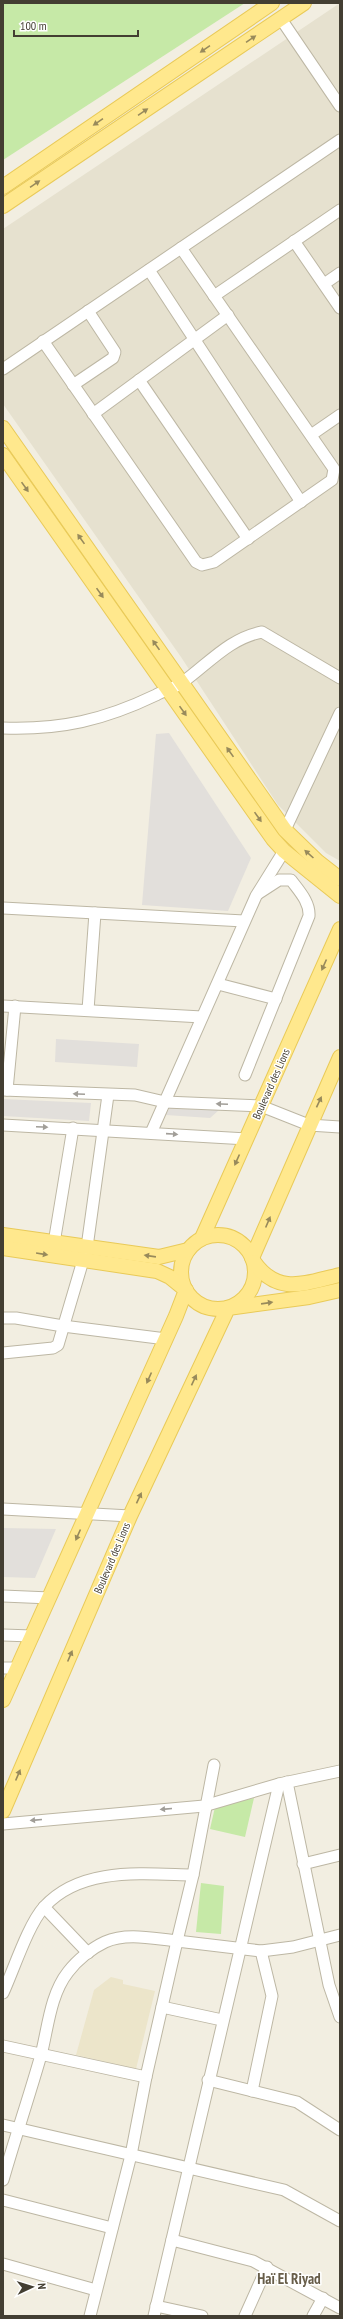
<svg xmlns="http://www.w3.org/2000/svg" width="343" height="2319" font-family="'PT Sans Narrow',sans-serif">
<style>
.residential{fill:#e6e1cf}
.education{fill:#ece5ca}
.green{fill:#c6e9a7}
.parking{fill:#e2dfdb}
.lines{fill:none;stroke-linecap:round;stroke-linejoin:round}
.minor-casing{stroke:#bdb7a4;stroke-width:13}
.major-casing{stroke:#e9ca58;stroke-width:16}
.minor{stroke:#fff;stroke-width:11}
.major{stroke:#ffe88d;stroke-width:14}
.oneway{fill:#988a5b}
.oneway2{fill:#a19e98}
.labels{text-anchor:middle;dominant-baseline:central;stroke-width:3;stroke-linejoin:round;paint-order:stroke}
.street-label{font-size:11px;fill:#433e32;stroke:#fff}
.district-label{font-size:15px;font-weight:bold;fill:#675d49;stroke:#fff}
</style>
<rect width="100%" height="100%" fill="#f2eee1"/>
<polygon class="residential" points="340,3 340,861 326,853 278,805 181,657 3,404 3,229"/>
<polygon class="education" points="111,1977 123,1980 123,1984 155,1991 136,2069 76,2055 94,1990"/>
<g class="green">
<polygon points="3,3 245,3 3,160"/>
<polygon points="254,1798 245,1837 210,1829 215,1807"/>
<polygon points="201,1883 224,1886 221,1934 196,1932"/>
</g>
<g class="parking">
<polygon points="169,733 251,858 228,911 142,905 156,734"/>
<polygon points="56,1039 139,1044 137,1067 55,1062"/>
<polygon points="3,1099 91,1103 89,1121 3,1116"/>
<polygon points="170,1107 219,1110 210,1118 166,1115"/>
<polygon points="3,1528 56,1529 35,1578 3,1577"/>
</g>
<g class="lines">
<defs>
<g id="minor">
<polyline points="281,19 340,106"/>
<polyline points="294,241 340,308"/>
<polyline points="149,270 301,502"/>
<polyline points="324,284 340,273"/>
<polyline points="214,296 340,210"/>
<polyline points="43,341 196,562 202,565 214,562 332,480 334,469 181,248"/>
<polyline points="3,369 340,140"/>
<polyline points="139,380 248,539"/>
<polyline points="73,385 113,358 115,352 88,311"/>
<polyline points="93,414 228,315"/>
<polyline points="311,435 340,415"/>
<path d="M 3,728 C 61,730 104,720 156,695 C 164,690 176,688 183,682 C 209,663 230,638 262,632 L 340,678"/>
<polyline points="285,830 340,713"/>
<polyline points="3,908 244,921"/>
<polyline points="218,984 276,999"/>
<polyline points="3,1006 202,1017"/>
<polyline points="88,1010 95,913"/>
<path d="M 245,1075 L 309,916 C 310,902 299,891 291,880 L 279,880 L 259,893"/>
<polyline points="3,1090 135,1095 165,1102 261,1106 309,1125 340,1127"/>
<polyline points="7,1090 15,1006"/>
<polyline points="3,1125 247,1139"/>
<polyline points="151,1133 256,896 284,851"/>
<polyline points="54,1243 73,1128"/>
<polyline points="3,1318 16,1318 63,1326 166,1339"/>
<polyline points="3,1353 53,1348 58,1345 87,1247 108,1095"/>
<polyline points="3,1509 130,1516"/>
<polyline points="3,1596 50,1598"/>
<polyline points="3,1635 32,1636"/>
<polyline points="3,1668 17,1668"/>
<polyline points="287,1782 329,1985 340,2017"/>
<polyline points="3,1824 204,1806 279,1784 340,1771"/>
<polyline points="303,1864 340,1855"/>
<polyline points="44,1907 88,1953"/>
<path d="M 3,1993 C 14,1969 28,1925 44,1907 C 81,1866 144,1874 193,1875"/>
<polyline points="162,2007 222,2020"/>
<polyline points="3,2046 146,2077"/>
<polyline points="208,2080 297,2102 340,2130"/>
<polyline points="252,2091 272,1996 261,1951"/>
<polyline points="3,2125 284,2190 340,2221"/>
<path d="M 3,2180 C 15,2138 29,2097 41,2055 C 48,2028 50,1995 68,1972 C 77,1960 92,1948 105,1942 C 127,1932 155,1939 177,1941 L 193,1875 L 214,1765"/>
<polyline points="3,2200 112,2228"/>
<polyline points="172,2240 253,2261 340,2308"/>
<polyline points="3,2264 96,2290"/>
<polyline points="156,2306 202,2316"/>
<polyline points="90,2316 131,2155 146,2077 177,1941 261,1951 293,1947 340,1935"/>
<polyline points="154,2316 279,1784"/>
<polyline points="245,2316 267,2267"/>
<polyline points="313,2316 323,2298"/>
</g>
<g id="major">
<polyline points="3,187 272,3"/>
<polyline points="3,206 304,3"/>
<polyline points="3,428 285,830 317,861 340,879"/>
<polyline points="3,455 273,839 284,851 340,896"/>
<circle cx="218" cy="1272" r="37"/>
<polyline points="3,1235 159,1257 188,1250"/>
<polyline points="202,1238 340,929"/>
<polyline points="3,1248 157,1271 170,1277 186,1290 176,1316 3,1700"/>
<polyline points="252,1258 340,1057"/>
<path d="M 254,1262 C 278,1296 305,1283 340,1275"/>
<polyline points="3,1811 130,1516 228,1308 309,1297 340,1290"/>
</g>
</defs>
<use href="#minor" class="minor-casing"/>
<use href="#major" class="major-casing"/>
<use href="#minor" class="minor"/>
<use href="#major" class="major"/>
</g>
<defs><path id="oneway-solid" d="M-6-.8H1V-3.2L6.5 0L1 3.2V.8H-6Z"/></defs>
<g class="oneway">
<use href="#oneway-solid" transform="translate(251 39) rotate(-34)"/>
<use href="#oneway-solid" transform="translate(205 49) rotate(146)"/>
<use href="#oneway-solid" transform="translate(143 112) rotate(-34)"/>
<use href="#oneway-solid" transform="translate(98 122) rotate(146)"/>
<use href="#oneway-solid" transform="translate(35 184) rotate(-34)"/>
<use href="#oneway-solid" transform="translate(25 487) rotate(55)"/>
<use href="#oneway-solid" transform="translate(81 539) rotate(-125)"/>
<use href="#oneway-solid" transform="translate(100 593) rotate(55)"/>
<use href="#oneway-solid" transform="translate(156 645) rotate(-125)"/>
<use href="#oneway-solid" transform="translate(183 711) rotate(55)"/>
<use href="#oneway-solid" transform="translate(230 752) rotate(-125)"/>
<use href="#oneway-solid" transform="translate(258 817) rotate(55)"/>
<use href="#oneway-solid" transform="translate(309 854) rotate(-138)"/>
<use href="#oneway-solid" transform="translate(324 965) rotate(114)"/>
<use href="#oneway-solid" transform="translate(319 1102) rotate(-65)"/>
<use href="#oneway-solid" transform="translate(237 1160) rotate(114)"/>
<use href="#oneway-solid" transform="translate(268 1222) rotate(-67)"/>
<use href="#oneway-solid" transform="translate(42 1254) rotate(9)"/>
<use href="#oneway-solid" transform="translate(150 1256) rotate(-172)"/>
<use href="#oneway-solid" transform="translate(267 1303) rotate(-8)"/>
<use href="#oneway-solid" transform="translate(149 1378) rotate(114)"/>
<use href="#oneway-solid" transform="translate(194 1380) rotate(-65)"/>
<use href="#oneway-solid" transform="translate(139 1498) rotate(-65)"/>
<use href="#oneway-solid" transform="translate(78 1535) rotate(114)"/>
<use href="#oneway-solid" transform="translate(70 1656) rotate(-67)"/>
<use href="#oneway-solid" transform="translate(18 1775) rotate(-67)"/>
</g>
<g class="oneway2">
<use href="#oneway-solid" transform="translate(79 1094) rotate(-177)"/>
<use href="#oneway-solid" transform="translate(222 1104) rotate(-178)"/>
<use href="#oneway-solid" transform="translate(42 1127) rotate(3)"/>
<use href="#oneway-solid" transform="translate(172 1134) rotate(4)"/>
<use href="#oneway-solid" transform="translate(166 1809) rotate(175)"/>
<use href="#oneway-solid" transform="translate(36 1820) rotate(175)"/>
</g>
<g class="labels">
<g class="street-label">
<text transform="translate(271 1084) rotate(-66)">Boulevard des Lions</text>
<text transform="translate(112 1558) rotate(-67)">Boulevard des Lions</text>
</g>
<g class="district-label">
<text x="289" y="2278">Haï El Riyad</text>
</g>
</g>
<rect width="343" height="2319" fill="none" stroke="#433e32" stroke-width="8"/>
<g transform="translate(32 2287) rotate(86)" stroke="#ffffff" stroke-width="3" paint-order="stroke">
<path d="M0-3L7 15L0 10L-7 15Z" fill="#433e32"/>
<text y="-6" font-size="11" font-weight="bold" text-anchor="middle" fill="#433e32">N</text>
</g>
<path d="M14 30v6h124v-6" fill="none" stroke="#433e32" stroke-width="2"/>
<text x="20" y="30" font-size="12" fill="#433e32" stroke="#ffffff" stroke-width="3" paint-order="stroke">100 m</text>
</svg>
